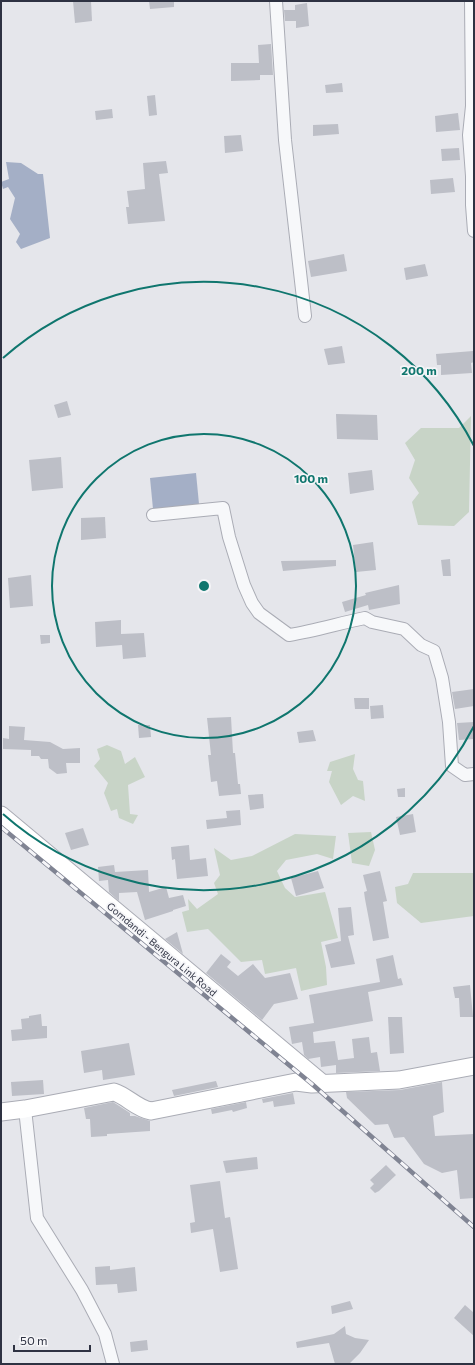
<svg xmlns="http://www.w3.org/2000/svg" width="475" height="1365" font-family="Commissioner,sans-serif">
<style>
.green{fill:#c8d4c7}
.water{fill:#a4afc6}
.building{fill:#bdbfc7}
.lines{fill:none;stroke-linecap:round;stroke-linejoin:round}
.street-casing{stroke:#aaacb5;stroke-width:14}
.secondary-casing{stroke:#aaacb5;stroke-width:19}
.street{stroke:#f7f8fa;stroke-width:12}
.secondary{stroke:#fff;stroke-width:17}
.rail-casing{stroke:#808493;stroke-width:4.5}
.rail{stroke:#f5f5f8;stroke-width:3;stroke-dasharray:9;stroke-linecap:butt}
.ring{fill:none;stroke:#0f766e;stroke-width:2}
.labels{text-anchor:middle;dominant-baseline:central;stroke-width:3.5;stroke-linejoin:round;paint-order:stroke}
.street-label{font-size:10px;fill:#2e3242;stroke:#f5f5f8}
.centre{fill:#0f766e;stroke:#f5f5f8;stroke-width:2}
.ring-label{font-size:12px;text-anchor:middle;font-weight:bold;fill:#0f766e;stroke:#f5f5f8;stroke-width:3.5;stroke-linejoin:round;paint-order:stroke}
</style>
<rect width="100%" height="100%" fill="#e5e6eb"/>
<g class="green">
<polygon points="471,416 469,512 454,526 418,525 412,502 419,493 409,478 415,460 405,443 421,428 459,428"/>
<polygon points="107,745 121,751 125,764 135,757 145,777 128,785 130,814 138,815 133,824 119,818 117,809 111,811 104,793 108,783 94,766 100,759 97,749"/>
<polygon points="355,754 353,769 358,780 363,781 365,801 353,796 341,805 329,782 332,771 327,771 330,762"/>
<polygon points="371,832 375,850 369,866 352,863 348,833"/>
<polygon points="295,834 336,836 333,859 317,854 286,860 277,871 285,888 295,897 325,892 338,938 321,942 326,967 327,985 301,991 296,968 265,974 262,960 241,962 208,929 187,932 182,912 189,910 188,899 197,909 218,894 214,883 220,875 214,848 231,860 252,856"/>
<polygon points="413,873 474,873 474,916 421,923 397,903 395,887 408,884"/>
</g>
<g class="water">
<polygon points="6,162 21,163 38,174 43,174 50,238 21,249 16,242 20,234 10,219 15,198 8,187 3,189 1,182 9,179"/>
<polygon points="196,473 199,504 153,509 150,478"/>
</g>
<g class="building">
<polygon points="73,1 91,1 92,21 75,23"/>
<polygon points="149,1 174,1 174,7 150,9"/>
<polygon points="307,3 309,26 296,28 296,21 285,21 284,10 295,10 295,5"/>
<polygon points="271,44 273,75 260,75 260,80 231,81 231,63 259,63 258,45"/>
<polygon points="342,83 343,92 326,93 325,85"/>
<polygon points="155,95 157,115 149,116 147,96"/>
<polygon points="112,109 113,118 96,120 95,111"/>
<polygon points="458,113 460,130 436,132 435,116"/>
<polygon points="338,124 339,134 313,136 313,125"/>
<polygon points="241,135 243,151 225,153 224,136"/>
<polygon points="459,148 460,160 442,161 441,149"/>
<polygon points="166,161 168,173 159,174 165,221 128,224 126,207 129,207 127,191 145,189 143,163"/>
<polygon points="453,178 455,192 431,194 430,180"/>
<polygon points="344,254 347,271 311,277 308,261"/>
<polygon points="425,264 428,276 406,280 404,268"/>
<polygon points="342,346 345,363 328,365 324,349"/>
<polygon points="473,351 474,362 471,363 472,373 441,375 441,365 437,365 436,354"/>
<polygon points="67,401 71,415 58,418 54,405"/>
<polygon points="336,414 377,415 378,440 337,439"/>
<polygon points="61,457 63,488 32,491 29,460"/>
<polygon points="372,470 374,490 350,494 348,473"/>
<polygon points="105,517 106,538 81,540 81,518"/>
<polygon points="373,542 376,570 356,572 353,545"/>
<polygon points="450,559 451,576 443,576 441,560"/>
<polygon points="336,560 336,566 283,571 281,561"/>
<polygon points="31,575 33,606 10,608 8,578"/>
<polygon points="399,585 400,604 369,610 368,605 345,612 342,602 366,595 365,593"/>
<polygon points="121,620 121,634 144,633 146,657 123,659 122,645 96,647 95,622"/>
<polygon points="40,635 50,635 50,643 41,644"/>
<polygon points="474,689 474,706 455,709 452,692"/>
<polygon points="354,698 369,698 369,709 355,709"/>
<polygon points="383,705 384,718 371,719 370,706"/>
<polygon points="231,717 233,753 235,753 238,784 240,784 241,794 219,796 217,781 211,782 208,755 211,755 207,718"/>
<polygon points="474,722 474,739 459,740 457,723"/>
<polygon points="138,725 150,725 151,737 139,738"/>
<polygon points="9,726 25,727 24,740 50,742 63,749 80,748 80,763 66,763 67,773 57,774 49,768 48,759 41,759 39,756 31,756 31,750 3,749 3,738 9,739"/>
<polygon points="313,730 316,741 299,743 297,732"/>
<polygon points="405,788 405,797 398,797 397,789"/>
<polygon points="263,794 264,808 250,810 248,795"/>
<polygon points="240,810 241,825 207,829 206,820 227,818 226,811"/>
<polygon points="413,814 416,832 400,835 396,817"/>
<polygon points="83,828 89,845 71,850 65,833"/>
<polygon points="189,845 190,860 206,858 208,876 177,879 175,859 172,860 171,847"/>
<polygon points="114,865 115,872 148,870 149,892 166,887 169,898 183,895 186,906 173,910 173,911 145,920 137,892 119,893 119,901 109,892 108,880 99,881 98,867"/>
<polygon points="318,871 324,888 296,896 291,878"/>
<polygon points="380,871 387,901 383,902 389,938 373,941 365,899 364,892 367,891 363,875"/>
<polygon points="351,907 354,935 348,936 355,964 331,968 325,945 341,941 338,908"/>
<polygon points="177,932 183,954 165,939"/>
<polygon points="221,954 231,962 227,967 238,976 253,964 265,978 290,973 298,999 274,1004 262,1020 206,973"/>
<polygon points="393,955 398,979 401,978 403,985 368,992 373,1021 313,1032 314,1043 335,1041 338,1060 354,1058 352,1039 369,1037 371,1053 377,1052 380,1071 336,1073 336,1065 321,1067 320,1057 308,1059 304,1055 302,1042 292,1044 289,1027 314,1023 309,995 380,982 376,959"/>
<polygon points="470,985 473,1017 460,1017 459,998 455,998 453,987"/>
<polygon points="41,1014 42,1026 47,1026 47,1038 12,1041 11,1030 22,1029 21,1019 29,1018 29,1016"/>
<polygon points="388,1017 402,1017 404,1053 390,1054"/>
<polygon points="129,1043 135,1075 103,1080 102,1070 84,1073 81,1051"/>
<polygon points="43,1080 44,1094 12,1096 11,1082"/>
<polygon points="216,1081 218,1087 174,1096 172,1090"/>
<polygon points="442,1082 444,1112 433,1116 435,1136 474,1134 474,1198 460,1199 457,1170 442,1173 424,1164 404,1137 394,1138 388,1124 375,1125 347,1098 346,1092 400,1090"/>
<polygon points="293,1093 295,1104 274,1107 273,1101 263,1103 262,1099"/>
<polygon points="113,1102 130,1113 130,1116 135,1116 150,1121 150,1131 107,1134 107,1136 91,1137 90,1119 86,1119 84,1108"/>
<polygon points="246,1102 247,1108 233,1112 232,1110 212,1114 211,1109"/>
<polygon points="257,1157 258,1169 226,1173 223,1161"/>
<polygon points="386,1165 396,1175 379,1191 375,1193 370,1188 374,1184 370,1180"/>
<polygon points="220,1181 225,1218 230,1217 238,1269 220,1272 213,1229 191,1233 190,1223 195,1222 190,1185"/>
<polygon points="110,1266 110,1270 135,1267 137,1291 118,1293 117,1284 96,1285 95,1267"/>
<polygon points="350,1301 353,1309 332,1314 331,1306"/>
<polygon points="465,1305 474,1313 474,1336 454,1318"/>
<polygon points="345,1326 346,1334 355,1338 369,1340 360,1353 349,1364 335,1364 329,1343 297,1348 296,1342 334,1334"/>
<polygon points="147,1340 148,1350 131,1352 130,1342"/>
</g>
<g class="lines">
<defs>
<g id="street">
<polyline points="276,1 285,140 305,316"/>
<polyline points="471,1 472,106 469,135 472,176 472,205 474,231"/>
<path d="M 153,515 L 223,508 L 229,537 L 244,585 L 252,603 L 259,613 L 289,635 C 315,631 340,623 365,618 L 372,622 L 404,629 L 421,645 L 434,651 L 442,678 L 449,722 L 452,766 L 465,775 L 474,774"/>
<polyline points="25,1109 37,1218 82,1290 105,1334 113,1364"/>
</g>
<g id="secondary">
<polyline points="1,815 322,1083"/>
<path d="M 1,1112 L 25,1109 L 114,1092 C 127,1096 137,1109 151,1111 L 296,1082 L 312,1084 L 399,1080 L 474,1066"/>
</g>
</defs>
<use href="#street" class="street-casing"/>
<use href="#secondary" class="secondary-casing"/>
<use href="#street" class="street"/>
<use href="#secondary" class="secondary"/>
<defs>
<polyline id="rail" points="1,827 312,1084 474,1227"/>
</defs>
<use href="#rail" class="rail-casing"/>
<use href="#rail" class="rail"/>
</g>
<g class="ring">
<circle cx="204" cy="586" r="152"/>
<path d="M474 726A304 304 0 0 1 3 814M3 358A304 304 0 0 1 474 446"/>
</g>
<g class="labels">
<g class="street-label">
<text transform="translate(162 949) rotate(40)">Gomdandi - Bengura Link Road</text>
</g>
</g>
<circle cx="204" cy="586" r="6" class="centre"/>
<g class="ring-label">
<text x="419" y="375">200 m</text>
<text x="311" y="483">100 m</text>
</g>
<rect width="475" height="1365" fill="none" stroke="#2e3242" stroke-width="4"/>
<path d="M14 1345v6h76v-6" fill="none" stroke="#2e3242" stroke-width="2"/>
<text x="20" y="1345" font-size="12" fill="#2e3242" stroke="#f5f5f8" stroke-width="3" paint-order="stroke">50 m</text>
</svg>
